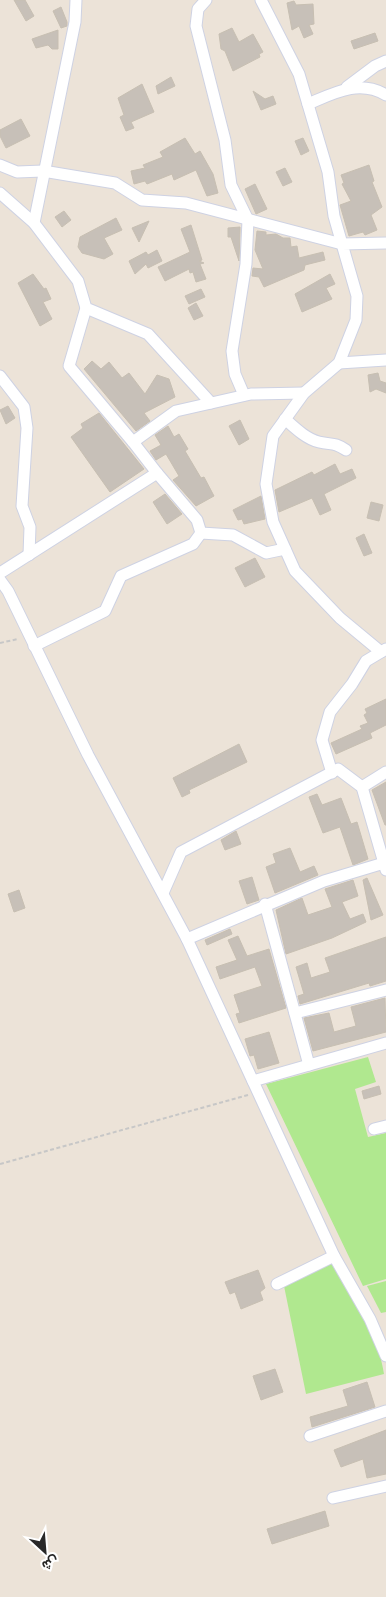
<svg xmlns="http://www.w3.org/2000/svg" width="386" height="1597" font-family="Inter,Vazirmatn,sans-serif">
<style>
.green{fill:#b0e88f}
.building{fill:#c7c0b8;stroke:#c7bfb2}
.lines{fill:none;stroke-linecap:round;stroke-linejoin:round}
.street-casing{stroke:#ced2e3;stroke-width:13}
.path{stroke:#c7c7c7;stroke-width:2;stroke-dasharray:4 2.5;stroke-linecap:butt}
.street{stroke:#fff;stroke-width:11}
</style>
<rect width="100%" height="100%" fill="#ece3d8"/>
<g class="green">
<polygon points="368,1057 376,1082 355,1089 368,1137 386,1133 386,1279 363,1286 266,1084"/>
<path d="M 334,1262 C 353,1297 378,1333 384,1374 L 306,1394 L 284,1286 Z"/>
<polygon points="386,1281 386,1312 381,1313 367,1286"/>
</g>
<g class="building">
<polygon points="14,0 25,0 34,16 26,21"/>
<polygon points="294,1 296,5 313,4 314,24 309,25 313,34 304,38 299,26 292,30 287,3"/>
<polygon points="61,7 67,22 67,26 61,28 53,11"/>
<polygon points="232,28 239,42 253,34 263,52 259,54 260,57 233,71 225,51 221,49 219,34"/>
<polygon points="58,30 58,49 52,49 48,45 36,48 32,39"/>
<polygon points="375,33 378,41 354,49 351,41"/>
<polygon points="171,77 175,86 158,94 156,86"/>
<polygon points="142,84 154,112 131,122 134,128 126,131 120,117 124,115 118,98"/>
<polygon points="253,91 265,99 273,96 276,104 261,110"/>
<polygon points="21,119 30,136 6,148 0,136 0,130"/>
<polygon points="185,138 195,154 200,151 213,174 218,193 207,196 196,170 174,180 172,174 147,184 145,181 134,184 131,171 145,168 143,165 163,157 160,152"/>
<polygon points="303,138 309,151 301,155 295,141"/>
<polygon points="369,165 374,181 372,182 382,207 371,215 377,230 365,235 363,232 349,236 340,205 351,201 342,184 344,183 341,175"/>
<polygon points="285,168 292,182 283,186 276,172"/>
<polygon points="255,184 267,209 256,214 245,189"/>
<polygon points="64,211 71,220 62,227 55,217"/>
<polygon points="116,218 122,230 104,238 113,254 104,259 82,253 78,247 80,237"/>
<polygon points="149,221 139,242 132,228"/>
<polygon points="191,225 202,260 199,261 204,263 200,264 206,279 196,282 193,272 190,273 189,269 165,281 158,267 190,252 181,229"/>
<polygon points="240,227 240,230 239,261 231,237 228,237 228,228"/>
<polygon points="257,231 266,232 266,235 276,234 283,238 290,238 291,247 297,246 299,258 323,252 325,260 305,265 304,270 264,287 259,277 252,276 253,268 263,269 255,250"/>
<polygon points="157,250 162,261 148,268 146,264 135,274 129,261 146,252 148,255"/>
<polygon points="33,274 44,289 46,288 51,299 43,302 52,319 40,326 18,283"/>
<polygon points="330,274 335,284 326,288 332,299 302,312 295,294"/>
<polygon points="201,289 205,297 189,304 185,296"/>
<polygon points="196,303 203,316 194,320 188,308"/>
<polygon points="92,361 101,369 109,362 122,378 129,373 145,394 157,375 169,379 175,397 144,413 150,421 136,431 84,369"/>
<polygon points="378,373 380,381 386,383 386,393 376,389 370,392 368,375"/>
<polygon points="8,406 15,418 6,424 0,410"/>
<polygon points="99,413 144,469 110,492 71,437 83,428 81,424"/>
<polygon points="240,420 249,439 239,445 229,426"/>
<polygon points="168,426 174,437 179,434 188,449 185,451 201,478 204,477 214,496 196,506 173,480 179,476 166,454 156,460 150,451 161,445 155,435"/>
<polygon points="335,464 340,474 352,469 356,478 324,494 331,510 320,515 312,498 279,512 275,490 312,472 314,475"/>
<polygon points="165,494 182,514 167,524 153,502"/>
<polygon points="261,496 265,519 244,524 242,519 238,520 233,510"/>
<polygon points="371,502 383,505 379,521 367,518"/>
<polygon points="364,534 372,553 364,556 356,538"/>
<polygon points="255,558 265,577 245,587 235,568"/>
<polygon points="386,699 386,725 370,733 372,738 336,754 331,743 362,729 360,726 368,723 364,715 367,713 365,709"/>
<polygon points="239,744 247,762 189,790 190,793 182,797 173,778"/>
<polygon points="386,782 386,825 385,825 372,790"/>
<polygon points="317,794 322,805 341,798 351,824 357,822 368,859 353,865 340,827 323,833 309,797"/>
<polygon points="236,831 241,844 225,850 221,840"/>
<polygon points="290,848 300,872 314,866 318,875 275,893 266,867 276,863 273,854"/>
<polygon points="252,877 259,900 247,904 239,881"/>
<polygon points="367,878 383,915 371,920 363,880"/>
<polygon points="353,880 358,896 342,902 350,919 363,914 366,922 332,938 286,954 276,910 302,898 308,915 332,907 325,889"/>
<polygon points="19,890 25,908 14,912 8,894"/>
<polygon points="230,929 232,934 207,945 205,940"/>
<polygon points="238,936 247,956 269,949 286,1008 239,1023 236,1014 240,1013 234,995 262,986 255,967 220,979 216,967 237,960 228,940"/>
<polygon points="386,937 386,981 370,986 369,983 300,1004 298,996 304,994 296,967 307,963 311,978 330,972 325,958"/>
<polygon points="385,998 386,1032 313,1051 304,1018 329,1013 334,1032 356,1026 351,1007"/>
<polygon points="269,1032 279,1063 258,1069 254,1055 250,1056 245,1039"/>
<polygon points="379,1086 381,1094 364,1099 362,1091"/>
<polygon points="258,1270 265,1288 260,1292 263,1300 241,1309 235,1292 230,1294 225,1282"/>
<polygon points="275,1369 283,1392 261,1400 253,1376"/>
<polygon points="367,1382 375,1407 312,1427 310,1417 348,1406 343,1390"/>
<polygon points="386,1430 386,1474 367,1478 363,1459 341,1467 334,1450"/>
<polygon points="325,1511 329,1526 272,1544 267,1529"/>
</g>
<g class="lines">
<defs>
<g id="street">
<polyline points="206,0 198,9 196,26 225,140 231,185 248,220 246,264 232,351 235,374 244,395"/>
<polyline points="261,0 299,74 328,172 334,216 342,244"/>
<polyline points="347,87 375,66 386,61"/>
<path d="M 308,104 C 334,93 359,79 386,95"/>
<polyline points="0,165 17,172 43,171 115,183 142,200 186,203 342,244"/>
<polyline points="0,193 34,223 78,281 86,308 148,334 211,403"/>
<polyline points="34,223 75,22 76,0"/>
<polyline points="86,308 69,366 133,442"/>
<polyline points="339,363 386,360"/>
<polyline points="0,376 24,407 27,428 22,506 30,527 29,555"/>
<path d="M 285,419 C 294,427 306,439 319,442 C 332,445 334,442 346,450"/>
<polyline points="201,533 233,535 266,553 285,549"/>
<polyline points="0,573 157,473 133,442 176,411 251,394 304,393"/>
<polyline points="0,580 8,591 88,755 187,939 334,1256 370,1319 386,1356"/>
<polyline points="34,646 105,611 121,576 193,544 201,533 197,520 157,473"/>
<polyline points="381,652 340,618 295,571 273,522 266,484 273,436 304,393 339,363 356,320 357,296 342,244 386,243"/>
<polyline points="332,773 322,740 330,712 352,684 366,661 386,649"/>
<polyline points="362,787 386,772"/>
<polyline points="163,893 181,852 338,769 362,787 386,870"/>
<polyline points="265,904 309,1065"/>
<polyline points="187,939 324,881 384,863"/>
<polyline points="295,1013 386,990"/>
<polyline points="253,1081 386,1043"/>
<polyline points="374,1129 386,1126"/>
<polyline points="277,1284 334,1256"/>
<polyline points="310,1436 386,1411"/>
<polyline points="333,1498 386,1486"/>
</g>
</defs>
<use href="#street" class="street-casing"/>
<g class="path">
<polyline points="0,643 18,639"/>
<polyline points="0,1164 248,1095"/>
</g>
<use href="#street" class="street"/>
</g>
<g transform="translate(45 1552) rotate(154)" stroke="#ffffff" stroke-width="4" paint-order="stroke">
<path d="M0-4L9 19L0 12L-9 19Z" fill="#282828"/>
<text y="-8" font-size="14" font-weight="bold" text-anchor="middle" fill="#282828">ش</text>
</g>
</svg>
